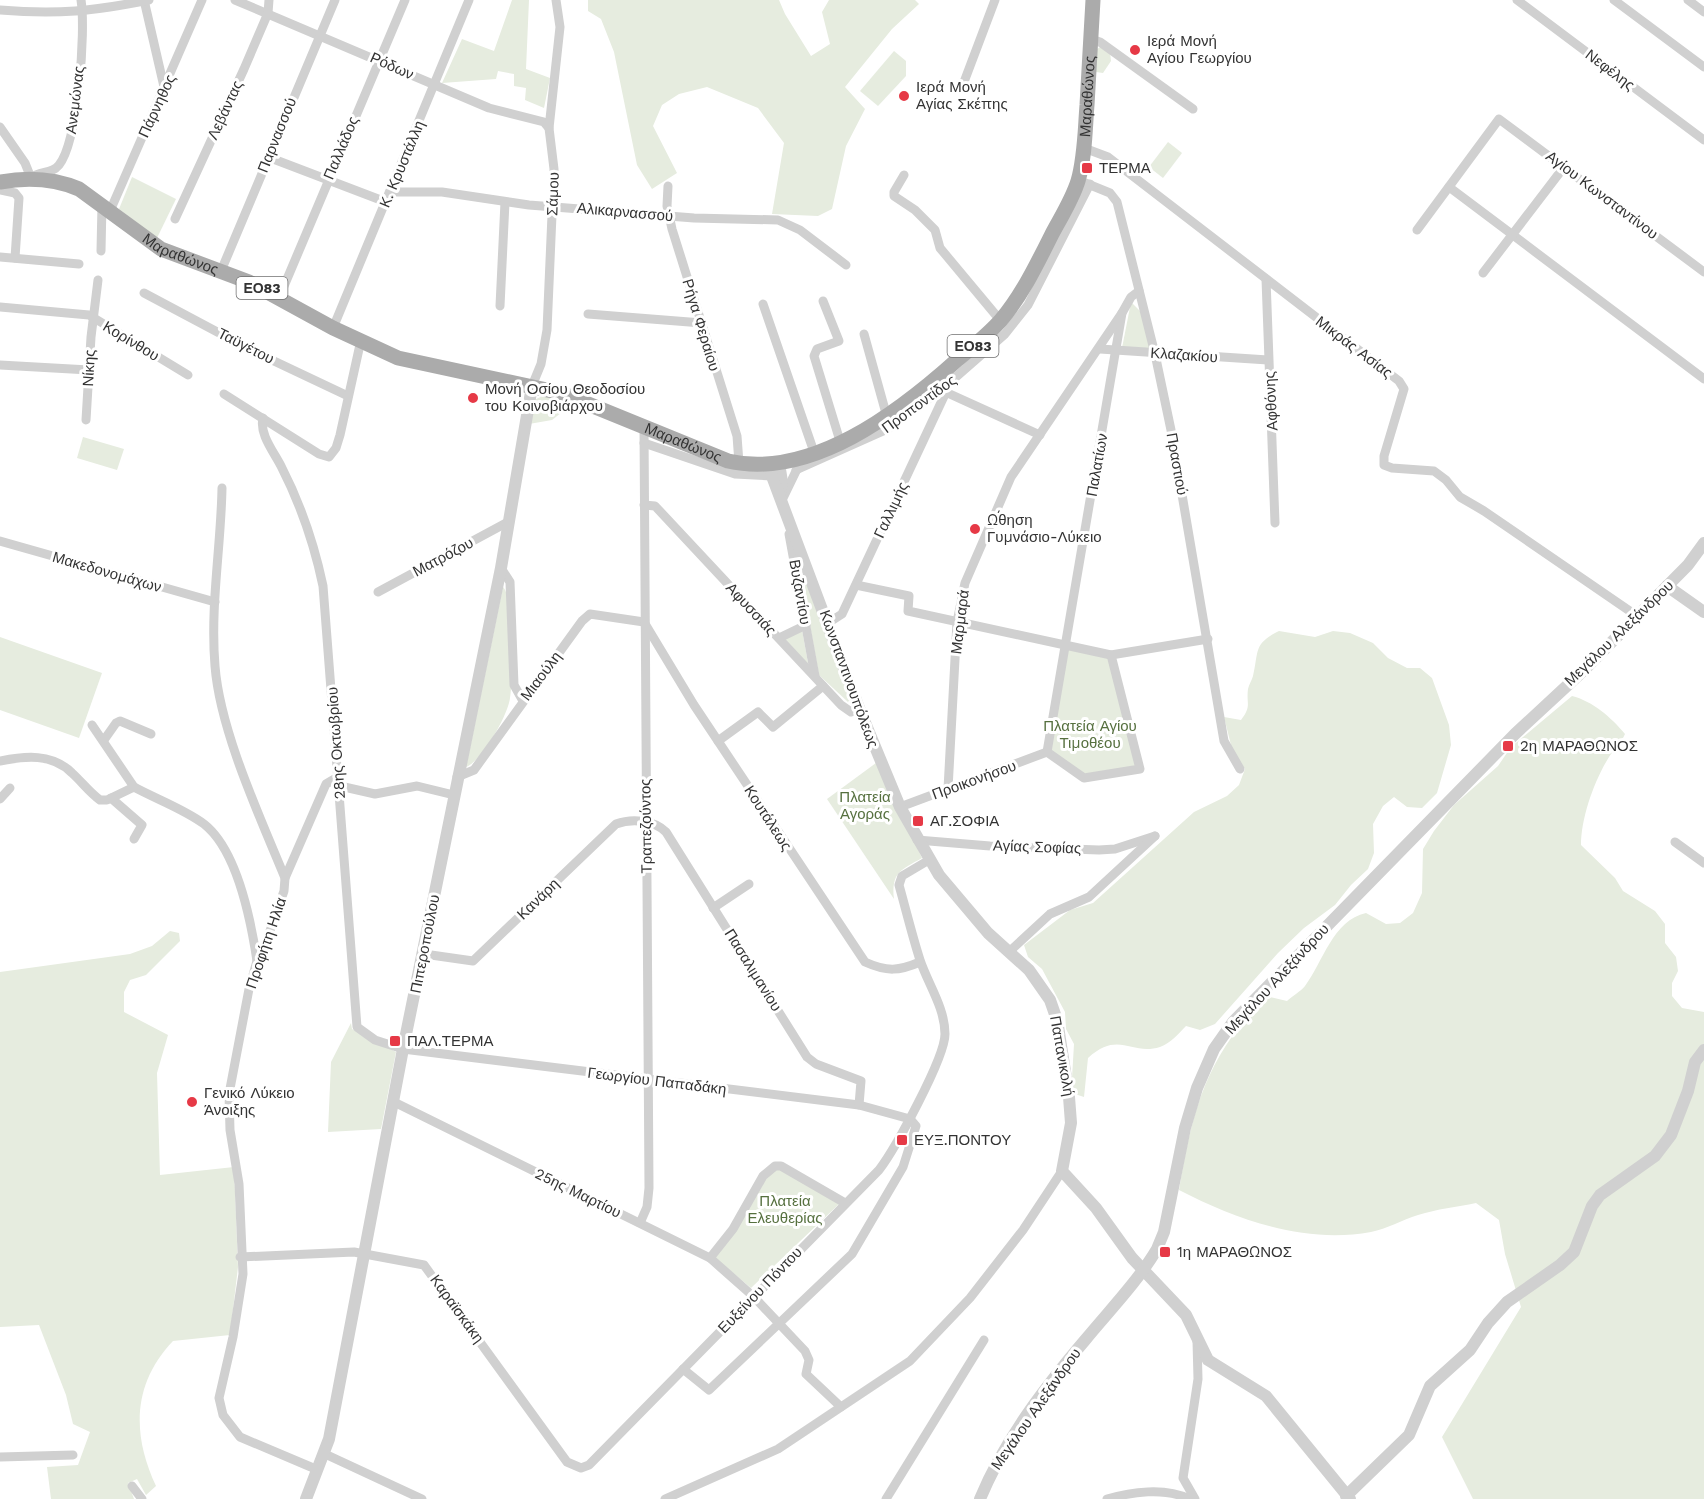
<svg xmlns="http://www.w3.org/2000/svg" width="1704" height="1499" font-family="'Work Sans',sans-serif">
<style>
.green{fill:#e6ecdf}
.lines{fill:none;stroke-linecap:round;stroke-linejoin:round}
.minor{stroke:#d0d0d0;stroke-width:9}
.tertiary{stroke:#d0d0d0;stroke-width:12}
.primary{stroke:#ababab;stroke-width:15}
.poi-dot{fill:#e63946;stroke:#fff;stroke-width:2}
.labels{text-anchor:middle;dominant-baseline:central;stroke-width:6;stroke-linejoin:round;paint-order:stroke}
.shield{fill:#fff;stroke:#707070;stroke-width:1.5}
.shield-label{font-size:14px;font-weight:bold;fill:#333}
.poi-label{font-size:15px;fill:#333;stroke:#fff;text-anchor:start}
.street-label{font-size:15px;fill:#333;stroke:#fff}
.park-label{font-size:15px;fill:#56703f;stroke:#fff}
</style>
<rect width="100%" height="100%" fill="#fff"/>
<g class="green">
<polygon points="512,0 529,0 526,69 550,78 544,108 525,100 526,88 514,86 514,74 498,71 496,79 442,83 462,39 494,51"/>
<polygon points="588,0 779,0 785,14 811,56 830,44 822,12 829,0 915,0 919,4 892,29 845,87 865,109 846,146 832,209 818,216 772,214 784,143 758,108 707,87 679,94 662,105 653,126 677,173 652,189 637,165 614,52 601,19 588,11"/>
<polygon points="1102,46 1110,52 1111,61 1103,73 1096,72 1097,49"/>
<polygon points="894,51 906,61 906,76 878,106 860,91"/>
<polygon points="1168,142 1182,153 1163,178 1149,167"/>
<polygon points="132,177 176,199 157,238 119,209"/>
<polygon points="1131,302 1142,313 1152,351 1122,348"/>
<polygon points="545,395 571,405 552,420 529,424 534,400"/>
<polygon points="83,437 124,449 117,470 77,458"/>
<polygon points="796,549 850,699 848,702 819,675"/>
<path d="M 503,587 C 514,597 513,680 510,698 C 508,715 482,761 466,767 Z"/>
<polygon points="802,630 809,668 782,639"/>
<path d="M 1279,631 L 1315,637 L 1333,631 L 1350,633 L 1373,643 L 1388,658 L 1407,668 L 1420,668 L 1432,678 L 1449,725 L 1451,745 L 1437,793 L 1422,808 L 1407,807 L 1394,797 L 1383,806 L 1373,824 L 1374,853 L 1368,869 L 1351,885 L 1335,905 L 1304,928 L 1278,953 L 1215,1024 L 1200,1030 L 1186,1026 C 1179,1033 1171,1043 1160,1047 C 1131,1056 1119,1030 1088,1058 L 1084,1097 L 1075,1094 L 1072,1078 L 1074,1044 L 1066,1029 L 1065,1012 L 1042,969 L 1028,957 L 1024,945 L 1070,910 L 1093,903 L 1194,812 L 1227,796 L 1239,785 L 1245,769 L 1233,753 L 1224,717 L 1241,720 C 1252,706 1246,704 1248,689 C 1249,684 1252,680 1253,676 C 1259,651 1253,644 1279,631 Z"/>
<polygon points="0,637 102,673 79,738 0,710"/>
<polygon points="1068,649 1108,657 1136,766 1085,775 1051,751"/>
<path d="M 1572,696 C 1592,701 1611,717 1625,734 C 1621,743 1615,748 1609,757 C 1594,781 1581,818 1581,845 L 1615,878 L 1623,891 L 1655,911 L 1665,924 L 1665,943 L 1676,957 L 1678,971 L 1672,983 L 1672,996 L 1682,1008 L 1704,1012 L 1704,1499 L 1473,1499 L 1442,1437 L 1521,1307 L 1505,1254 L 1499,1220 L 1476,1203 C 1457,1207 1437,1209 1418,1215 C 1402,1220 1387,1229 1371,1232 C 1304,1244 1237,1220 1179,1190 C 1193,1107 1206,1058 1266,996 L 1287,1001 C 1292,996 1300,992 1305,986 C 1323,962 1333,920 1366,913 L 1386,924 L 1400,923 L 1413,913 L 1422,893 L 1423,849 L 1434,831 L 1454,805 L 1498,766 L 1511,747 Z"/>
<path d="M 876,763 L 922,858 C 901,870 891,872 894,899 L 827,799 Z"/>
<path d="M 170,931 L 179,933 L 180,941 L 146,975 L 130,980 L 124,992 L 124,1012 L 168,1035 L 157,1073 L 160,1175 L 234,1167 L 238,1267 L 230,1335 L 173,1341 C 132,1384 132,1435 156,1486 L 146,1495 L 137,1479 L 128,1483 L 134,1499 L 51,1499 L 47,1467 L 78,1465 L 90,1432 L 73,1424 L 66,1395 L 39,1325 L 0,1327 L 0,972 L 130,954 L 152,946 Z"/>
<polygon points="351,1023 352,1029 396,1052 381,1129 328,1132 331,1062"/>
<polygon points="780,1169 839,1204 751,1288 714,1257 770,1171"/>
</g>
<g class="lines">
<g class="minor">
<polyline points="144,0 165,91"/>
<polyline points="235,0 489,108 544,122 549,128"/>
<polyline points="1517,0 1704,140"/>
<polyline points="1614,0 1704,67"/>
<polyline points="1688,0 1704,12"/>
<path d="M 0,10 C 58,15 93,11 149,0"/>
<polyline points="1091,39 1100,42 1193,109"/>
<polyline points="964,82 995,0"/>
<path d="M 0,127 L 25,163 L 31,178 C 40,170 51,175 59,165 C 78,141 86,31 81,0"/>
<polyline points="1084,148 1108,157 1399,381 1404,389 1384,456 1384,465 1392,468 1434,471 1446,480 1460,497 1484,511 1637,616"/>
<polyline points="268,157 386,202"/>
<polyline points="904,175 894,192 894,196 915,210 935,230 940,248 1000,320"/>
<polyline points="1078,180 1110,193 1117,202 1155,354 1171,430 1224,741 1240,769"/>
<polyline points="668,186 667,206 672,229 737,436 739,463"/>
<polyline points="1449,187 1704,379"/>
<polyline points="0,190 15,193 19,198 15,258"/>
<polyline points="390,192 442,192 529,205 694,218 778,220 800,230 846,265"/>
<polyline points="110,211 202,0"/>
<polyline points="175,219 244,69 268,13 269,0"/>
<polyline points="1417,230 1499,119 1704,272"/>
<polyline points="101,251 102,204"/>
<polyline points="0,257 79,264"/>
<polyline points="221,271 335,0"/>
<polyline points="1483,273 1564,167"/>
<polyline points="1266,279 1275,523"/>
<polyline points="144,293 255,352 348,396"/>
<polyline points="279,298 405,0"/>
<polyline points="823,301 839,341 817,349 814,356 840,441"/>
<polyline points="763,304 814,452"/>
<polyline points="500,306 505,202"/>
<polyline points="0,307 89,315 188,375"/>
<polyline points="588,314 702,323"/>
<polyline points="333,328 469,0"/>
<polyline points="864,334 887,417"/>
<polyline points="1100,349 1268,360"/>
<polyline points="0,365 89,370"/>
<polyline points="532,386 541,364 547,330 554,169 549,128 560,27 556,0"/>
<polyline points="941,390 1040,435"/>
<polyline points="224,394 319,454 329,457 336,448 340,435 361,340"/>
<path d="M 263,418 C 259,434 274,452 281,466 C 301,505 314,543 323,586 L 357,1027 L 375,1040 L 403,1049 L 859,1105 L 910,1119 L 916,1126 L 903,1167 L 852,1254 L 709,1390 L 683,1369"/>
<polyline points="86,420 91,337 98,280"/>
<polyline points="644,443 735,474 772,476"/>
<polyline points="796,470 890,428 941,390 1005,334 1028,305 1090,184"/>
<path d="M 222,488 C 221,547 210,606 215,666 C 220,731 260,817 285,878 L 284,891 L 264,948 L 257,961 L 249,989 L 229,1094 L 230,1130 L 239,1184 L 243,1274 L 233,1337 L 219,1398 L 223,1415 L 240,1437 L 318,1470"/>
<polyline points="783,498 798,467"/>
<polyline points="644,505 655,506 841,705 851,712 859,708"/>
<polyline points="789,534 815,676"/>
<polyline points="0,541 215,602"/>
<polyline points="501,568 510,582 514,685 523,701"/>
<polyline points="856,585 909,596 908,611 1111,655 1208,639"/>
<polyline points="378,592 508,522"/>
<polyline points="828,623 842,614 946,392"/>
<polyline points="779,638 806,625"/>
<polyline points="92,725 134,787"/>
<polyline points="104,740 116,723 120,721 151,734"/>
<polyline points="718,741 758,712 773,727 823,686"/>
<polyline points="1047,752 1122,313 1131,297 1139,291"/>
<polyline points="1047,752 1084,778 1140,769 1111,655"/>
<path d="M 0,761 C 25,756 52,753 72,773 C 82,782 89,792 100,800 L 107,800 L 134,787 C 156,799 184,809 204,824 C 237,850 251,921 257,961"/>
<path d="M 457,777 L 474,770 L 582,621 L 590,614 L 644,622 L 694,705 L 865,962 C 887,972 899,971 920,962"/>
<polyline points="340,786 375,794 417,786 454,795"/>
<polyline points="948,789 957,622 965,583 1011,477 1122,313"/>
<polyline points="111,798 142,825 134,839"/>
<polyline points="0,799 10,788"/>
<polyline points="900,807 1047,752"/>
<polyline points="917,840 990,846 1099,850 1115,849 1155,836"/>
<polyline points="1675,842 1704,863"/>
<polyline points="285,878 326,784 338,777"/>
<polyline points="713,908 749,884"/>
<polyline points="1010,951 1050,914 1089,897 1155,836"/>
<path d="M 424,954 L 473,961 L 616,824 C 632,818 654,820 666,832 L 807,1057 L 816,1064 L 861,1081 L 859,1105"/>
<polyline points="394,1102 710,1258 754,1297 805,1351 809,1360 806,1374 841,1407"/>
<polyline points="640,1223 647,1207 649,1188 644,428"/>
<path d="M 240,1257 L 354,1252 L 424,1265 L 567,1462 L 581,1468 L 589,1465 L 879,1170 C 895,1149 945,1058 945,1034 C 945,1008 928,984 920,960 C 912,935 906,910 899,885 L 902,876 L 929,860"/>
<polyline points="710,1258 733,1229 763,1176 775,1166 781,1166 845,1203"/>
<polyline points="325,1454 422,1499"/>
<polyline points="0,1457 73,1455"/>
<polyline points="132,1486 142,1499"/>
<polyline points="665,1499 778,1449 910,1361 970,1298 1023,1230 1062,1171"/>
<polyline points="886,1499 984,1340"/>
<path d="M 1107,1499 C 1131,1492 1165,1487 1189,1499"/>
<polyline points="1195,1499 1183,1478 1198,1379 1197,1341"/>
</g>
<g class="tertiary">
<polyline points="779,463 782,482 780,494"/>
<polyline points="769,464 773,479 859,708 900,807 939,875 988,933 1029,970 1050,1000 1057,1020 1069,1097 1071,1123 1062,1171 1096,1208 1132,1258 1186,1315 1208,1360 1266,1396 1350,1499"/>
<polyline points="1667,586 1704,612"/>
<polyline points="1346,1496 1409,1435 1430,1386 1470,1350 1488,1323 1507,1302 1560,1265 1574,1252 1592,1206 1600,1195 1655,1156 1671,1135 1688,1091 1695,1062 1704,1050"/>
<polyline points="306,1499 329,1439 403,1049 501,568 532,386"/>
<path d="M 980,1499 C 1004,1441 1045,1387 1086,1339 C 1110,1310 1138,1281 1157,1249 L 1164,1232 L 1185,1128 L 1197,1088 L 1214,1049 L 1233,1022 L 1515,734 L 1584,670 L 1688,565 L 1704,543"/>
</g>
<path class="primary" id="s1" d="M 0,182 C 28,177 53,178 79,189 L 161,249 L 249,282 L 333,328 L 398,358 L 561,393 L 728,461 C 811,480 899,412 957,360 C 972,347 988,335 1001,320 C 1022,295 1037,264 1052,234 C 1061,217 1072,200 1078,181 C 1085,157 1085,130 1087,105 C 1089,70 1091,35 1093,0"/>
</g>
<g class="poi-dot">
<circle cx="1135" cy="50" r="6"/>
<circle cx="904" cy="96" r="6"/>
<rect x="1081" y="162" width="12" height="12" rx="3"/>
<circle cx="473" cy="398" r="6"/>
<circle cx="975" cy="529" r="6"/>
<rect x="1502" y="740" width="12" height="12" rx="3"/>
<rect x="912" y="815" width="12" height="12" rx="3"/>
<rect x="389" y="1035" width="12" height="12" rx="3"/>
<circle cx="192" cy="1102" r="6"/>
<rect x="896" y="1134" width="12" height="12" rx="3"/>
<rect x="1159" y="1246" width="12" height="12" rx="3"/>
</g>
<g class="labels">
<g class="shield">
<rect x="236.5" y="277" width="51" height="22" rx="4.5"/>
<rect x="947.5" y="335" width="51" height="22" rx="4.5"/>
</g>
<g class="shield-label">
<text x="262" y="288">ΕΟ83</text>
<text x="973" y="346">ΕΟ83</text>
</g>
<g class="poi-label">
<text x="1147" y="41">Ιερά Μονή<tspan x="1147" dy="17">Αγίου Γεωργίου</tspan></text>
<text x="916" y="87">Ιερά Μονή<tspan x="916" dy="17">Αγίας Σκέπης</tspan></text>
<text x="1099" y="168">ΤΕΡΜΑ</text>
<text x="485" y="389">Μονή Οσίου Θεοδοσίου<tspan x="485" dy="17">του Κοινοβιάρχου</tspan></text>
<text x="987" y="520">Ώθηση<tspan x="987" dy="17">Γυμνάσιο-Λύκειο</tspan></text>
<text x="1520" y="746">2η ΜΑΡΑΘΩΝΟΣ</text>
<text x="930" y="821">ΑΓ.ΣΟΦΙΑ</text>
<text x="407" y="1041">ΠΑΛ.ΤΕΡΜΑ</text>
<text x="204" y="1093">Γενικό Λύκειο<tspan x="204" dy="17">Άνοιξης</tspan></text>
<text x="914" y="1140">ΕΥΞ.ΠΟΝΤΟΥ</text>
<text x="1177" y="1252">1η ΜΑΡΑΘΩΝΟΣ</text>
</g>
<g class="street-label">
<text transform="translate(392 66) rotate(24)">Ρόδων</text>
<text transform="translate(1610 70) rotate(37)">Νεφέλης</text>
<text stroke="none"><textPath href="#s1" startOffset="1354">Μαραθώνος</textPath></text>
<text transform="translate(75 100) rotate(-83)">Ανεμώνας</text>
<text transform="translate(157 106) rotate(-65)">Πάρνηθος</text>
<text transform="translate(225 110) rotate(-65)">Λεβάντας</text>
<text transform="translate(277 135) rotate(-68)">Παρνασσού</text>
<text transform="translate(341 148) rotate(-67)">Παλλάδος</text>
<text transform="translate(402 164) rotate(-67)">Κ. Κρυστάλλη</text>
<text transform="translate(553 194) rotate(-88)">Σάμου</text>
<text transform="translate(1602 195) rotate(37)">Αγίου Κωνσταντίνου</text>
<text transform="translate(625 212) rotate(5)">Αλικαρνασσού</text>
<text stroke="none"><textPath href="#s1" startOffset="202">Μαραθώνος</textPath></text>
<text transform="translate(701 325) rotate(73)">Ρήγα Φεραίου</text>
<text transform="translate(131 341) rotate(31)">Κορίνθου</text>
<text transform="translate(246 346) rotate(27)">Ταϋγέτου</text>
<text transform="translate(1354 347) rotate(37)">Μικράς Ασίας</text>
<text transform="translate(1184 355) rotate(4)">Κλαζακίου</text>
<text transform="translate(89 368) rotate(-87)">Νίκης</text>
<text transform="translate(1271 401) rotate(-93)">Αφθόνης</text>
<text transform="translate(919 404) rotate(-36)">Προποντίδος</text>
<text stroke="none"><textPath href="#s1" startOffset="742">Μαραθώνος</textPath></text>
<text transform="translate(1177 464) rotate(80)">Πραστιού</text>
<text transform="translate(1097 465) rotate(-80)">Παλατίων</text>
<text transform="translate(891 510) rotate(-65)">Γαλλιμής</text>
<text transform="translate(443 557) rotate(-28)">Ματρόζου</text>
<text transform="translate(107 572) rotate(16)">Μακεδονομάχων</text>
<text transform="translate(800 592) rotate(80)">Βυζαντίου</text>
<text transform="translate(751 609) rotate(47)">Αφυσσιάς</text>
<text transform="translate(960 622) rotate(-83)">Μαρμαρά</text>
<text transform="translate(1619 633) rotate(-44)">Μεγάλου Αλεξάνδρου</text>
<text transform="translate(541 676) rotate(-53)">Μιαούλη</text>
<text transform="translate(849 679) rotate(70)">Κωνσταντινουπόλεως</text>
<text transform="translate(336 743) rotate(-94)">28ης Οκτωβρίου</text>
<text transform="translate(974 780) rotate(-20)">Προικονήσου</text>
<text transform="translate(768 818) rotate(57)">Κουτάλεως</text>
<text transform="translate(646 826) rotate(-91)">Τραπεζούντος</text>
<text transform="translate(1037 847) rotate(2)">Αγίας Σοφίας</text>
<text transform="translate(538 899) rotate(-44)">Κανάρη</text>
<text transform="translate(266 943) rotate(-71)">Προφήτη Ηλία</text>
<text transform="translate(425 944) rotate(-79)">Πιπεροπούλου</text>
<text transform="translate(753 970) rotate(58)">Πασαλιμανίου</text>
<text transform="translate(1277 979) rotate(-47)">Μεγάλου Αλεξάνδρου</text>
<text transform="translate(1062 1056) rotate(80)">Παπανικολή</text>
<text transform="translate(657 1081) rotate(7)">Γεωργίου Παπαδάκη</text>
<text transform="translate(578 1193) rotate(26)">25ης Μαρτίου</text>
<text transform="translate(760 1290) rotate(-46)">Ευξείνου Πόντου</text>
<text transform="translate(457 1309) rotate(54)">Καραϊσκάκη</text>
<text transform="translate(1036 1409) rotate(-55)">Μεγάλου Αλεξάνδρου</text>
</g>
<g class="park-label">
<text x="1090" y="726">Πλατεία Αγίου<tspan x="1090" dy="17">Τιμοθέου</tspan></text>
<text x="865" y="797">Πλατεία<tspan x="865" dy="17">Αγοράς</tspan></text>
<text x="785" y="1201">Πλατεία<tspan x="785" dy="17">Ελευθερίας</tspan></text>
</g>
</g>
</svg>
